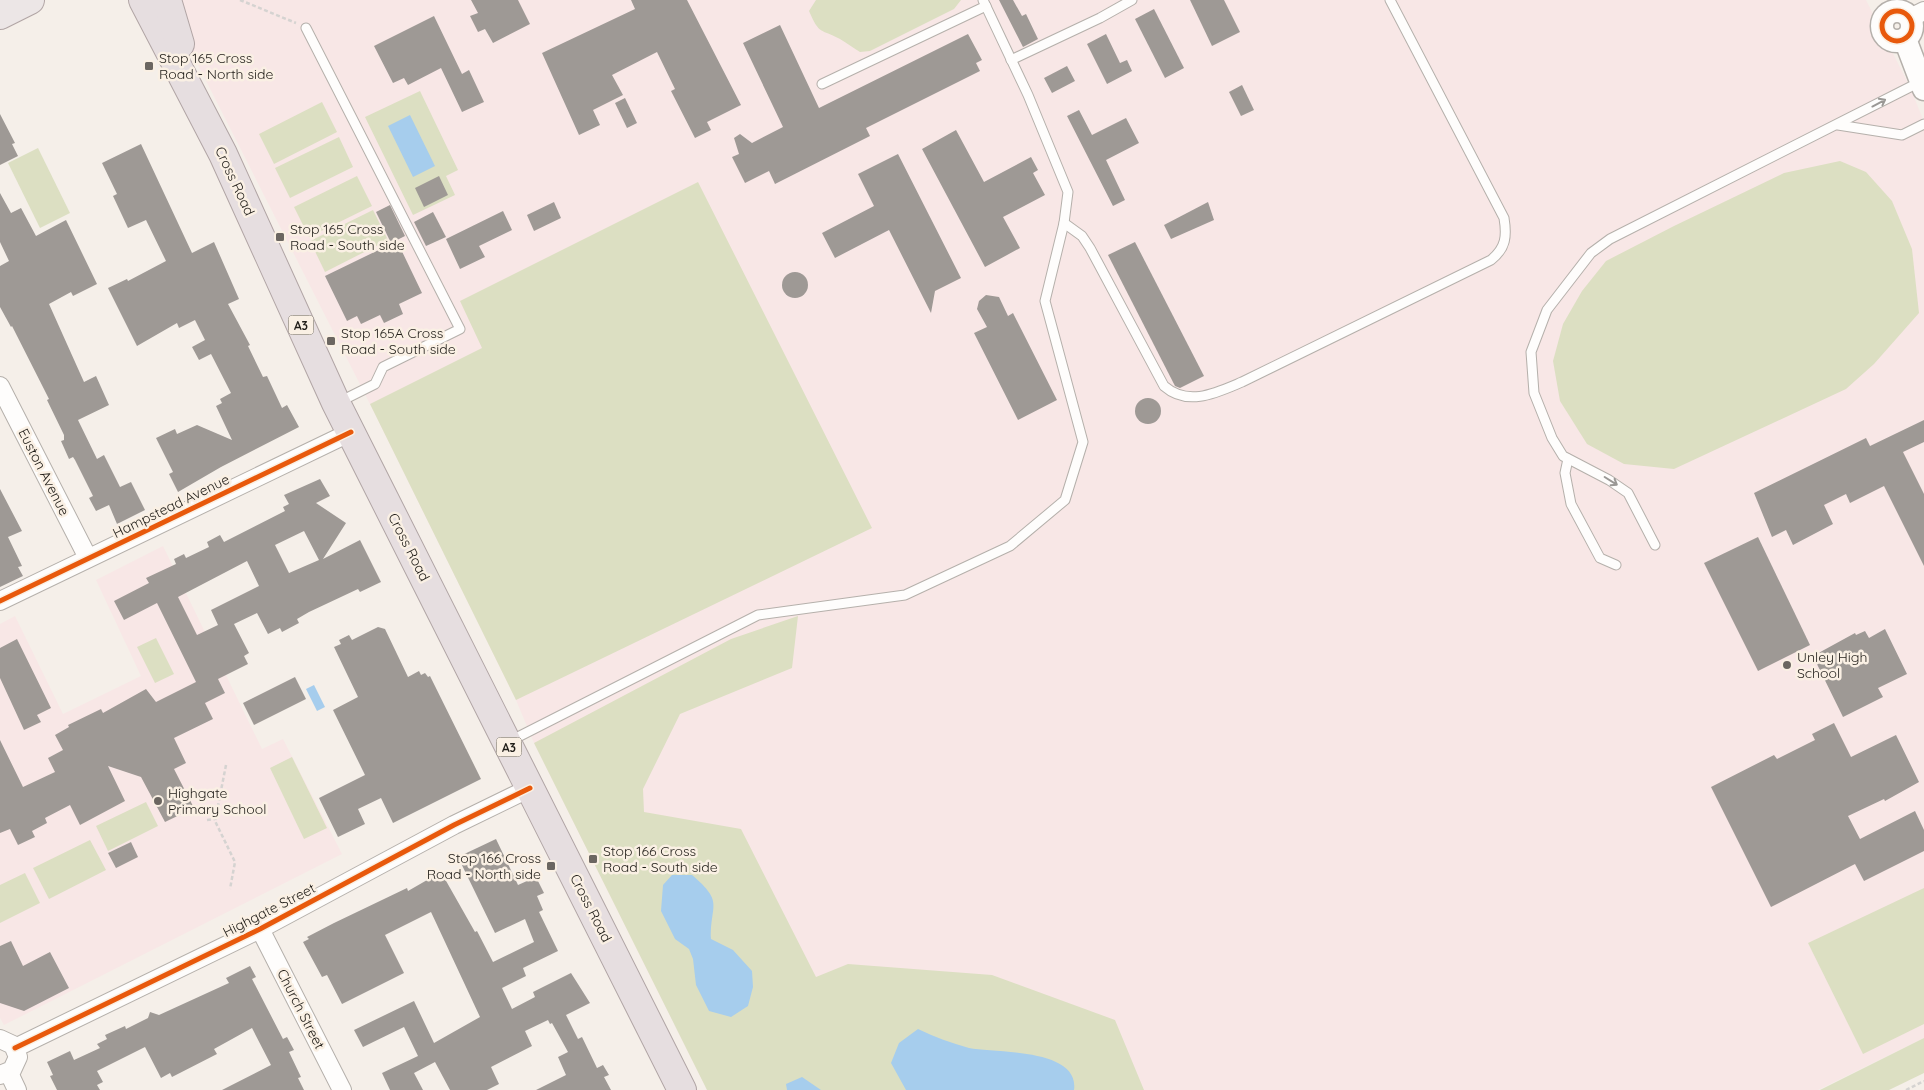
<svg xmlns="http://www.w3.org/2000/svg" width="1924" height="1090" font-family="Quicksand,sans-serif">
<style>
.education{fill:#f8e7e6}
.green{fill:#dcdfc2}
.water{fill:#a6cded}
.building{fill:#9e9995;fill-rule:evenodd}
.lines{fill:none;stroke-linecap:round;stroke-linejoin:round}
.service-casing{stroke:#b5b0ab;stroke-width:11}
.minor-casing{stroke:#b5b0ab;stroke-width:20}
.tertiary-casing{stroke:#b5b0ab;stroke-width:25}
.primary-casing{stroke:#b1a5a5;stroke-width:30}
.trunk-casing{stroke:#b1a5a5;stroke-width:30}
.path{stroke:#d5d3d1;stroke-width:2.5;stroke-dasharray:4 2.5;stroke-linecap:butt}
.service{stroke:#fefdfc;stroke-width:9}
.minor{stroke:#fefdfc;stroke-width:18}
.tertiary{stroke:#fefdfc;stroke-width:22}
.primary{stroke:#ece6e6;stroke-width:28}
.trunk{stroke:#e6dee0;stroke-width:28}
.cycleway-casing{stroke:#faf0e4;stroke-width:8}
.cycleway{stroke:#e8590c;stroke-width:5}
.oneway{stroke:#9a9895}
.poi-dot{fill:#6b6661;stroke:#faf0e4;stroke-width:2}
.labels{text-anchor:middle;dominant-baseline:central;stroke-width:5;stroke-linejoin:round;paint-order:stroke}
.shield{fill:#faf0e4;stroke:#615c55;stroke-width:1}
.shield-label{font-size:12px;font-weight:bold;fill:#201d18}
.poi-label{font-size:14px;fill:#201d18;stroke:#faf0e4;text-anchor:start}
.street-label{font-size:14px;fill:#201d18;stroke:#faf0e4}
</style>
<rect width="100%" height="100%" fill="#f5efe9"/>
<g class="education">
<polygon points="165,0 1866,0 1910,87 1924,122 1924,1038 1818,1090 707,1090 534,743 516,700 370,404"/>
<polygon points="163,546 262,749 283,739 342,854 4,1025 0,1018 0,624 15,616 63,714 141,676 96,580"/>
</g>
<g class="green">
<path d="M 816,0 L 961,0 L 954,9 L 870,51 L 860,52 C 853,48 847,43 840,39 C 820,28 820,36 809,11 Z"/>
<polygon points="420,91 458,170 446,176 455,195 413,215 365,117"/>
<polygon points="322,102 337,132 274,164 259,134"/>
<polygon points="339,137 353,167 290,198 275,168"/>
<polygon points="38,148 70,213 40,228 8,163"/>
<polygon points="1840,161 1866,172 1892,201 1912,249 1919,313 1874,364 1846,389 1674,469 1624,464 1587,444 1560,401 1553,361 1563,324 1582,291 1606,261 1674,226 1784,173"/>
<polygon points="357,176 372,206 309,237 294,207"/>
<polygon points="698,182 872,528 516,700 370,404 482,348 460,301"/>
<polygon points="373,210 388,240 325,272 310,241"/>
<polygon points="798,616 792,668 680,714 643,789 644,812 741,829 816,977 848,964 992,975 1115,1020 1144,1090 707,1090 534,743 731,639"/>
<polygon points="156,638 174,674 155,683 137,647"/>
<polygon points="292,757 327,828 304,839 270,768"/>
<polygon points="146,802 158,826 108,851 96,826"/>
<polygon points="90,840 106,870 49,899 33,868"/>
<polygon points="25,873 40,903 0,923 0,885"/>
<polygon points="1924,888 1924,1024 1863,1054 1808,943"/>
<polygon points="1924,1038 1924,1073 1889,1090 1820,1090"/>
</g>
<g class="water">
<polygon points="410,115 435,166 413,177 388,126"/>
<polygon points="314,685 325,707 317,711 306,689"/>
<path d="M 672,875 L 692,875 C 725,903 710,904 711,939 L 733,950 L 752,971 L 753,987 L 748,1006 L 731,1017 L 709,1011 L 696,985 L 693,959 L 689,949 L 675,939 L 661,911 L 663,885 Z"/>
<path d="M 918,1029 C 935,1037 951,1043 969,1048 C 995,1053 1080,1048 1074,1090 L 906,1090 L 891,1063 L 899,1043 Z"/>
<polygon points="802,1077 821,1090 787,1090 786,1084"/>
</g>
<g class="building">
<polygon points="471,0 518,0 530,24 493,43 485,29 478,32 470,16 478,13"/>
<polygon points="631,0 687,0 741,105 707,122 711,130 695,138 671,91 675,89 657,52 612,75 623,95 593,110 600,125 579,135 542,53 635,9"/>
<polygon points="999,0 1013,0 1022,16 1026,14 1038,39 1023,47"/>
<polygon points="1190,0 1224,0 1240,32 1212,46"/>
<polygon points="1154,9 1184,68 1165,78 1135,19"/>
<polygon points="434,16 462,74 469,70 484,102 462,112 441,68 408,85 404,78 393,83 374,46"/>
<polygon points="780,25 819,108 968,34 982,60 976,63 980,71 866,128 870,136 775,184 769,171 745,183 732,157 739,154 734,138 740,134 752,143 783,127 743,43"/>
<polygon points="1106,34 1120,63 1127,60 1132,71 1107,84 1087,44"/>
<polygon points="1067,66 1075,81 1052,93 1044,78"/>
<polygon points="1242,85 1254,110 1241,116 1229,92"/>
<polygon points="625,98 637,123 627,128 615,103"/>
<polygon points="1079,110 1092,135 1126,118 1139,143 1106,160 1125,200 1113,206 1067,116"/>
<polygon points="0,114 15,143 12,144 18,156 0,165"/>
<polygon points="956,130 984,182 1031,157 1038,170 1033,173 1045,195 1003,217 1020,248 985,267 922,149"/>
<polygon points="141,144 192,253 214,242 239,299 228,304 250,345 248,346 263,377 267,376 282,408 287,405 299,427 221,467 178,492 169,474 173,472 156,438 175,429 177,434 197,425 232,440 216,406 222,403 220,399 231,393 211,354 199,360 192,347 205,340 195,320 179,328 177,323 137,346 108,288 127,279 128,281 166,261 146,220 128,228 113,196 117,194 102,163"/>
<polygon points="898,154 961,278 935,291 931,313 889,230 835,258 822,233 874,206 858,174"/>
<polygon points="439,176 448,195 424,207 415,188"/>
<polygon points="0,193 11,213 21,208 36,236 66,220 97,284 73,296 71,292 49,304 84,382 96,376 109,405 78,420 97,459 104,455 120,487 131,482 145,510 117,524 109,505 96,511 89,498 93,496 75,460 73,457 69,459 61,441 64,440 64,435 47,400 49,399 12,326 11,327 0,307 0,266 9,261 0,242"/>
<polygon points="554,202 561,218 534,231 527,215"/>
<polygon points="1208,202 1214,220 1171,239 1164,225"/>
<polygon points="390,205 405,236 391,243 376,212"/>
<polygon points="503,211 512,230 479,246 485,257 460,269 446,239"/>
<polygon points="433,212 446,237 426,246 414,222"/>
<polygon points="397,241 422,293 399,304 403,314 384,323 380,315 361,324 357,316 347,321 325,276"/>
<polygon points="1135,242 1204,376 1180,388 1175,386 1108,255"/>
<circle cx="795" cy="285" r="13"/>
<polygon points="986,295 999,297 1008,316 1013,313 1057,400 1018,420 974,333 987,327 977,309 979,301"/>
<circle cx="1148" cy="411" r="13"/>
<polygon points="1924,420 1924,442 1903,452 1924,494 1924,566 1884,486 1850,503 1846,494 1824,505 1833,524 1793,545 1786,530 1772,537 1754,493 1866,438 1870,446"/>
<path d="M 320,479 L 330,496 L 316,503 L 346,523 L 323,559 L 360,540 L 381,582 L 360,592 L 358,589 L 309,612 L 297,619 L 299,623 L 282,632 L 280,628 L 268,634 L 257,613 L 234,624 L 249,653 L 244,656 L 248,664 L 218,679 L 225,693 L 205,703 L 213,719 L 174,738 L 186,763 L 174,769 L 194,808 L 165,822 L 141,777 L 108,766 L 125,801 L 80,825 L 70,805 L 45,818 L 47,823 L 32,831 L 35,837 L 18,845 L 10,829 L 0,833 L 0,740 L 23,787 L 55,772 L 48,758 L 63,750 L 55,735 L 69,727 L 68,725 L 101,709 L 103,713 L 146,689 L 156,702 L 196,682 L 157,603 L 124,620 L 114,601 L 149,583 L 146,578 L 176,564 L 174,559 L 184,554 L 186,558 L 209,547 L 207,542 L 220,535 L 224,542 L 285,511 L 283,507 L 289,504 L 284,495 ZM 304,531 L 319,560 L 289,573 L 275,545 ZM 247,561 L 259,586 L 211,610 L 218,625 L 197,635 L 178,597 Z"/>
<polygon points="0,489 22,531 8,537 22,566 18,567 23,576 0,587"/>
<polygon points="1758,537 1810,645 1758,671 1704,563"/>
<polygon points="378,627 385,629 408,677 419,671 421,675 425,673 428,677 430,676 481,779 393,823 381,798 358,809 365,824 338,837 319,798 365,775 333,710 358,697 334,647 341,644 339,640 349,635 352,640"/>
<polygon points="1885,629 1907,674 1878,688 1883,697 1843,717 1813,656 1855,633 1856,635 1865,631 1869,638"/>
<polygon points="17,639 51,708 37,715 41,722 24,730 0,678 0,648"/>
<polygon points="295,677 306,699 254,725 243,703"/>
<polygon points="1834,723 1851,757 1896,735 1919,782 1885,801 1884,799 1848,816 1860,839 1915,811 1924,830 1924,851 1864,881 1855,864 1771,907 1711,787 1774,755 1777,759 1815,740 1812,734"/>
<polygon points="496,839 518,885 536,877 544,893 537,896 543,910 539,912 558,951 523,968 526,976 502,988 512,1009 535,997 533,992 571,973 590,1003 566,1015 578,1039 582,1037 597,1068 603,1065 609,1075 604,1077 611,1090 536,1090 566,1075 558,1057 568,1052 552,1023 550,1024 548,1020 525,1031 532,1046 491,1067 499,1084 487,1090 450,1090 435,1062 414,1073 423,1090 390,1090 382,1073 418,1056 404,1027 363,1047 354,1030 414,1001 434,1043 480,1017 431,912 385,935 404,973 342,1004 327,975 322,977 303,942 309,939 307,937 334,923 407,888 408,891 441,872 475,932 477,931 493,962 534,942 525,919 495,933 458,857"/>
<polygon points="131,842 138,857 116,868 108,853"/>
<polygon points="11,941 23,966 50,952 69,988 24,1011 0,1003 0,946"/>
<polygon points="250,966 256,977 252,979 283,1039 287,1037 294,1050 289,1052 301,1077 298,1078 304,1090 222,1090 271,1065 252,1028 214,1049 217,1054 172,1077 170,1073 161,1078 145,1047 97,1071 103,1082 97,1085 100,1090 57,1090 50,1076 53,1075 47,1062 70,1051 74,1060 100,1048 97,1044 107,1039 105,1035 125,1026 126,1029 148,1018 150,1012 159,1015 229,983 226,978"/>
</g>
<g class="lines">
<defs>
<g id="service">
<polyline points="306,28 460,329 383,367 375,384 339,402"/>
<polyline points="1011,60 1100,18 1132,0"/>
<polyline points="822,84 986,6"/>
<polyline points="1838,125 1902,135 1924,124"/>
<path d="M 1064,223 L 1082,236 L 1090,248 L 1164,386 C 1188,407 1216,393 1242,382 L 1491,260 C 1506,248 1507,236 1504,218 L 1390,0"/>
<polyline points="1568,459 1565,473 1571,504 1600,558 1616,565"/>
<polyline points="1655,545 1628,493 1609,480 1563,456 1552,438 1534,393 1531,352 1547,310 1591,253 1610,239 1920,82"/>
<polyline points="510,741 758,615 905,595 1010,546 1065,500 1083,442 1045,301 1064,223 1068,192 1028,95 983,0"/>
</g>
<g id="minor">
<polyline points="1910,18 1924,11"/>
<polyline points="0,386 88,558"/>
<polyline points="0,601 351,432"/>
<polyline points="260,929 342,1090"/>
<polyline points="0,1039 13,1045 18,1057 12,1070 0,1075"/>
<polyline points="15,1048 260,929 454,825 530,788"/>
<polyline points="9,1073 17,1090"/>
</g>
<g id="tertiary">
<circle cx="1897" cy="26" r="15"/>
<polyline points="1905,39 1924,89"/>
</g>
<polyline id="primary" points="0,15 30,0"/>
<g id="trunk">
<polyline points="143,0 223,154 336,403 682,1090"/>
<polyline points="167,0 180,44"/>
</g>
</defs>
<use href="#service" class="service-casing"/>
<use href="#minor" class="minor-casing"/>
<use href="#tertiary" class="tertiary-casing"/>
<use href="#primary" class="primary-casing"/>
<use href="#trunk" class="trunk-casing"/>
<g class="path">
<polyline points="240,0 296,23"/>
<polyline points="226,765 215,821 235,862 230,889"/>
<polyline points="207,820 215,819"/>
<polyline points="1906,1090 1924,1081"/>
</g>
<use href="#service" class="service"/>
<use href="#minor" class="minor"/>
<use href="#tertiary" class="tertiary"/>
<use href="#primary" class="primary"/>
<use href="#trunk" class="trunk"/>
<defs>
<g id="cycleway">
<circle cx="1897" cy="26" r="15"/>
<polyline points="0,601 351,432"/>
<polyline points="15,1048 260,929 454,825 530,788"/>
</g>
</defs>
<use href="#cycleway" class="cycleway-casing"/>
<use href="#cycleway" class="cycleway"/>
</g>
<defs><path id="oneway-shaft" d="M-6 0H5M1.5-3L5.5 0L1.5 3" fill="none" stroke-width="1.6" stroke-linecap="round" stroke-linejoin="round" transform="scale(1.25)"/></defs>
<g class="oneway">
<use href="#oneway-shaft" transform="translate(1879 103) rotate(-28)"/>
<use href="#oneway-shaft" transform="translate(1611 481) rotate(32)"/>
</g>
<g class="poi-dot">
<rect x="144" y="61" width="10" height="10" rx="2.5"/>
<rect x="275" y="232" width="10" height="10" rx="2.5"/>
<rect x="326" y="336" width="10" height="10" rx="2.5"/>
<circle cx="1787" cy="665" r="5"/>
<circle cx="158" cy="801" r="5"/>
<rect x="588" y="854" width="10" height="10" rx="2.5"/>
<rect x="546" y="861" width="10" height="10" rx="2.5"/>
</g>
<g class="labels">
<g class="shield">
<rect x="288.5" y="315.5" width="25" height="19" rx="4"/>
<rect x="496.5" y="737.5" width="25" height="19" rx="4"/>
</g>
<g class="shield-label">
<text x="301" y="325">A3</text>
<text x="509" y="747">A3</text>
</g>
<g class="poi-label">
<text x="159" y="58">Stop 165 Cross<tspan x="159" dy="16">Road - North side</tspan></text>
<text x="290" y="229">Stop 165 Cross<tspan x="290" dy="16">Road - South side</tspan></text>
<text x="341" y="333">Stop 165A Cross<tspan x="341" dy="16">Road - South side</tspan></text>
<text x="1797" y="657">Unley High<tspan x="1797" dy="16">School</tspan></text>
<text x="168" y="793">Highgate<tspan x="168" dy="16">Primary School</tspan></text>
<text x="603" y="851">Stop 166 Cross<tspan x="603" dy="16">Road - South side</tspan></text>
<text x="541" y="858" text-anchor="end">Stop 166 Cross<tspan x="541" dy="16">Road - North side</tspan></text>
</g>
<g class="street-label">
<text transform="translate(235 181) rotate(65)">Cross Road</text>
<text transform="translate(44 472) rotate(63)">Euston Avenue</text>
<text transform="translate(171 506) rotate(-26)">Hampstead Avenue</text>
<text transform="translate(409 547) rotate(63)">Cross Road</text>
<text transform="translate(591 908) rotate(63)">Cross Road</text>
<text transform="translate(269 910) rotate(-27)">Highgate Street</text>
<text transform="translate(301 1009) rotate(63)">Church Street</text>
</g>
</g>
</svg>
